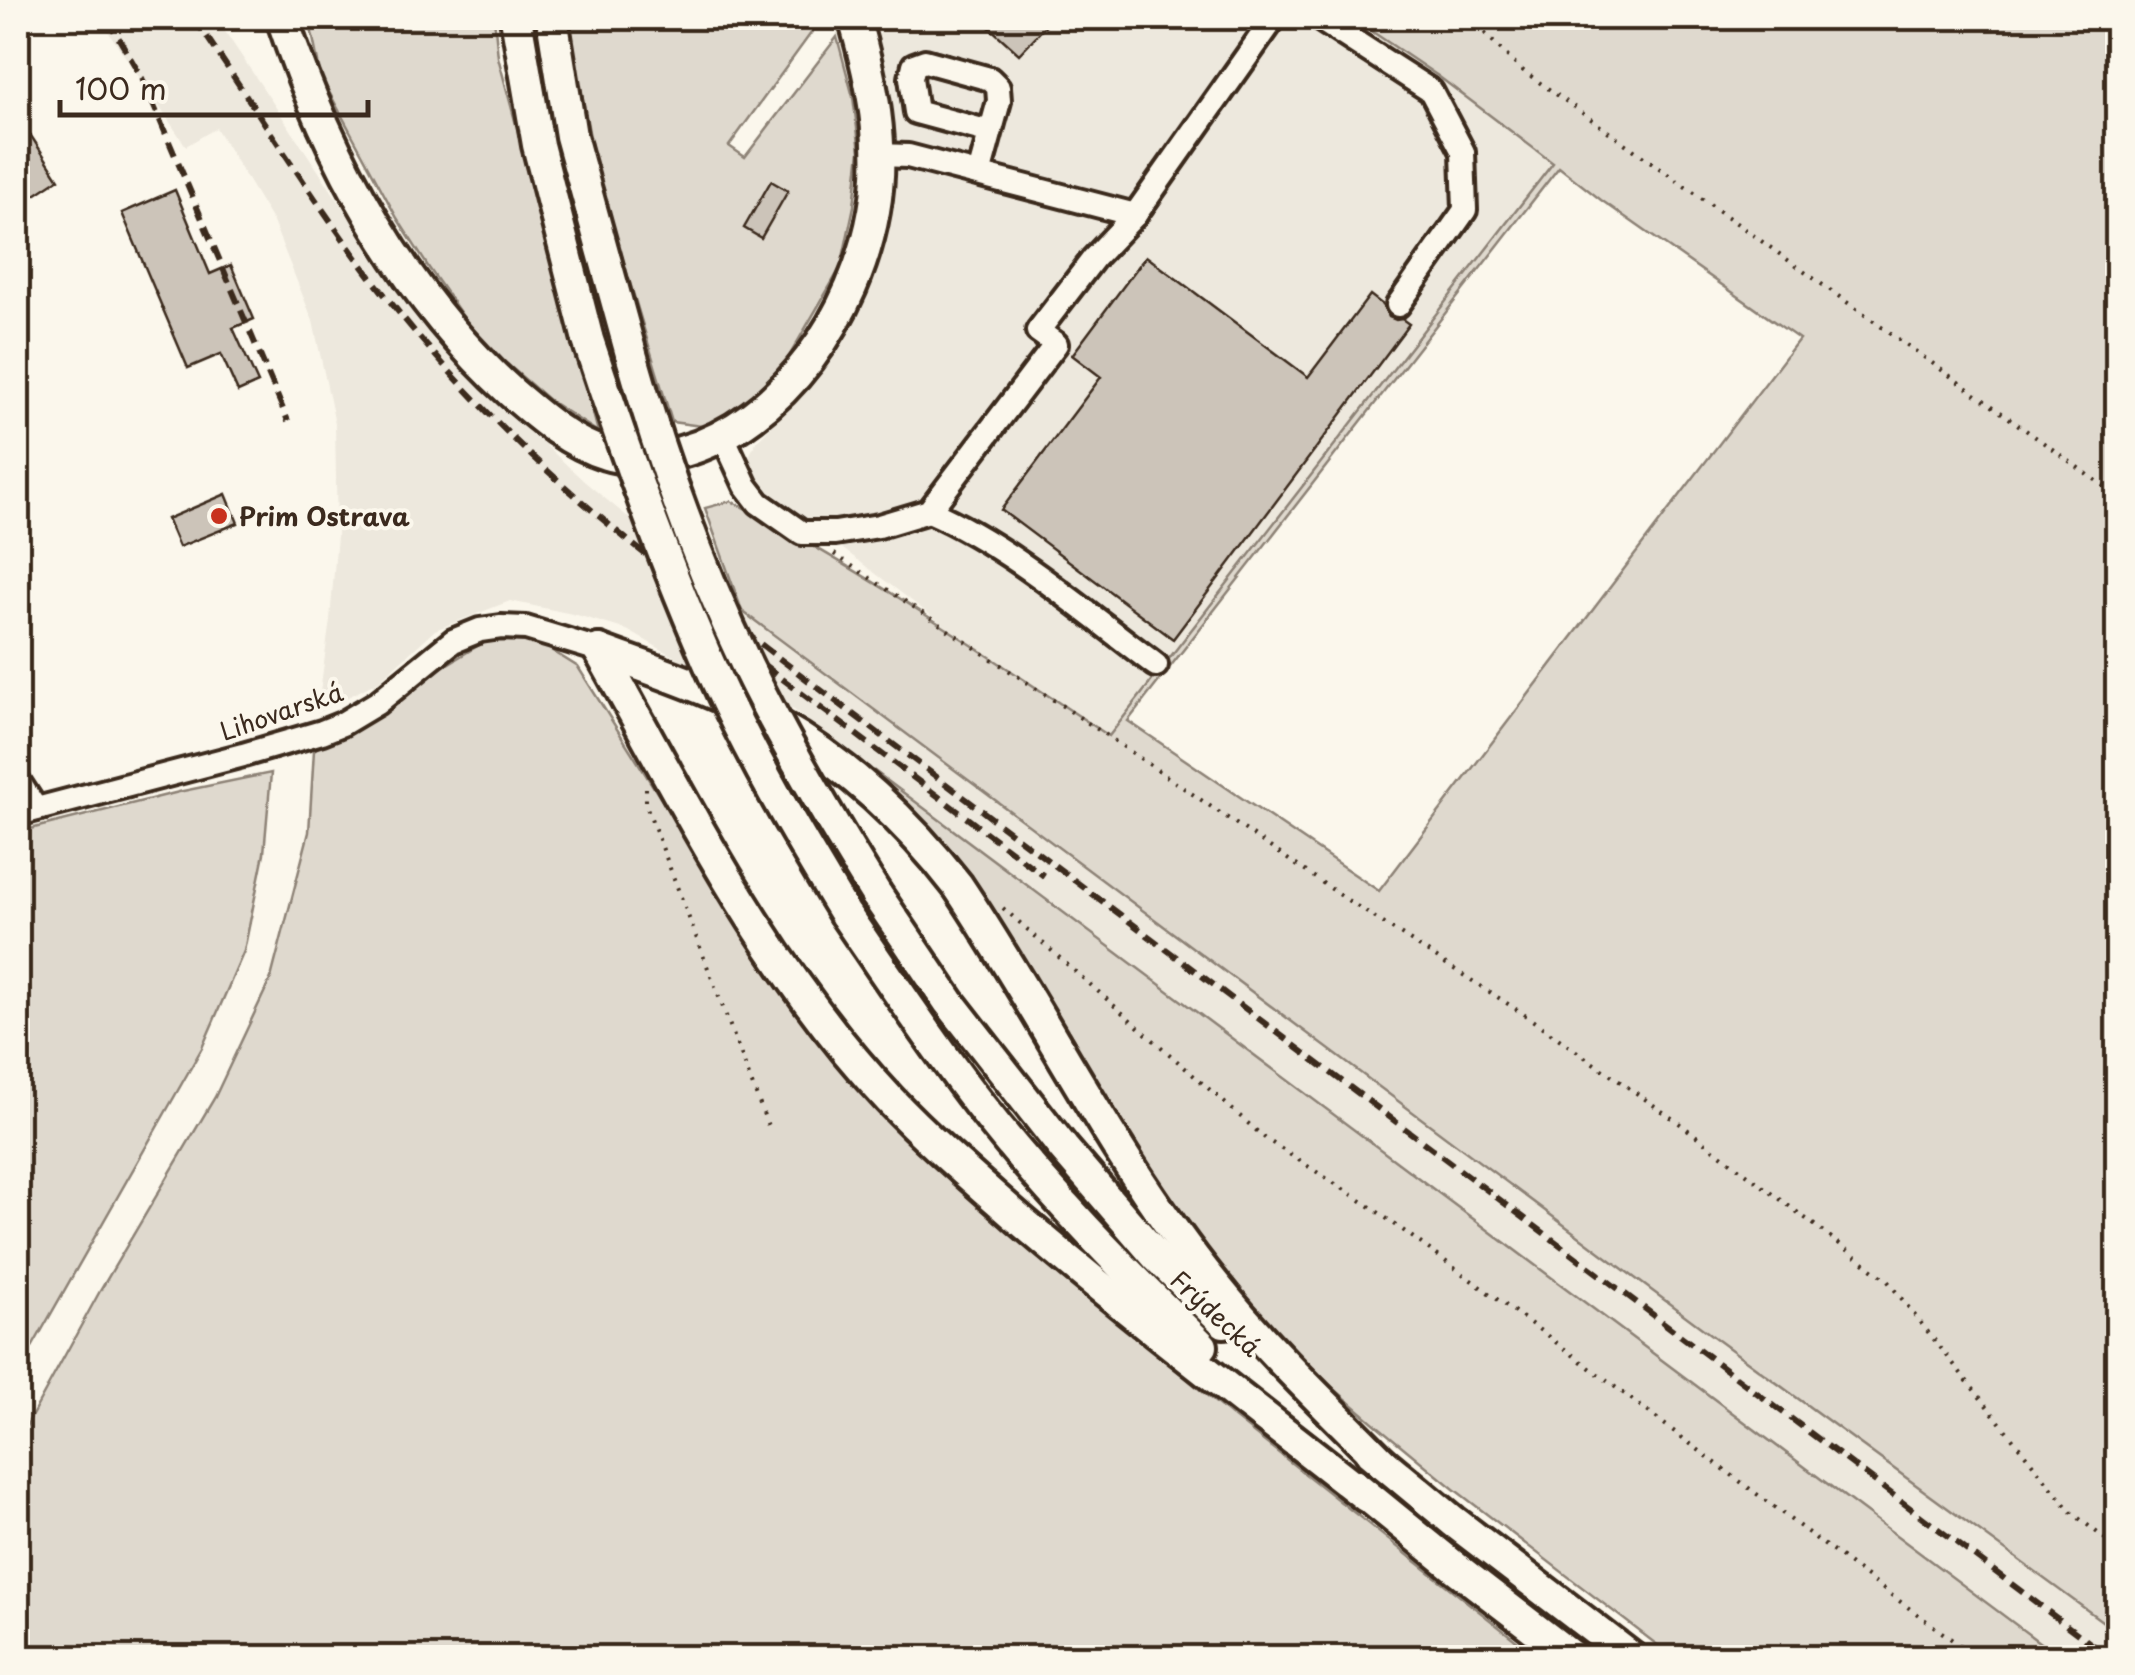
<svg xmlns="http://www.w3.org/2000/svg" width="2135" height="1675" font-family="'Playpen Sans',sans-serif">
<style>
.built{fill:#ede8dd}
.green{fill:#dfd9ce;stroke:#8d8276;stroke-width:2.5;fill-rule:evenodd}
.building{fill:#ccc4b9;stroke:#3b2a1e;stroke-width:2.5}
.lines{fill:none;stroke-linecap:round;stroke-linejoin:round}
.minor-casing{stroke:#3b2a1e;stroke-width:30}
.major-casing{stroke:#3b2a1e;stroke-width:38}
.path{stroke:#3b2a1e;stroke-width:4;stroke-dasharray:2.5 8;stroke-linecap:butt}
.minor{stroke:#fbf7ec;stroke-width:22}
.major{stroke:#fbf7ec;stroke-width:30}
.rail{stroke:#3b2a1e;stroke-width:6;stroke-dasharray:15 8;stroke-linecap:butt}
.major-bridge-casing{stroke:#3b2a1e;stroke-width:38;stroke-linecap:butt}
.major-bridge{stroke:#fbf7ec;stroke-width:30}
.poi-dot{fill:#c8321e;stroke:#fbf7ec;stroke-width:4}
.labels{text-anchor:middle;dominant-baseline:central;stroke-width:8;stroke-linejoin:round;paint-order:stroke}
.poi-label{font-size:25px;font-weight:bold;fill:#3b2a1e;stroke:#fbf7ec;text-anchor:start}
.street-label{font-size:25px;fill:#3b2a1e;stroke:#fbf7ec}
</style>
<rect width="100%" height="100%" fill="#fbf7ec"/>
<filter id="ink" filterUnits="userSpaceOnUse"><feTurbulence type="fractalNoise" baseFrequency=".01" numOctaves="2"/><feDisplacementMap in="SourceGraphic" scale="20" xChannelSelector="R" yChannelSelector="G"/><feConvolveMatrix kernelMatrix="1 2 1 2 8 2 1 2 1" color-interpolation-filters="sRGB"/></filter>
<g filter="url(#ink)">
<g class="built">
<polygon points="99,18 216,18 370,248 418,310 524,425 585,482 767,631 1718,1340 2117,1632 2117,1657 2059,1657 794,710 682,661 627,630 577,615 510,601 435,630 379,681 317,713 330,620 337,535 335,424 313,321 273,222 216,128 186,146"/>
<polygon points="885,18 1354,18 1438,76 1553,162 1109,737 962,639 752,480 748,468 750,454 756,442 799,397 852,319 876,257 894,191 879,35"/>
</g>
<g class="green">
<polygon points="309,18 494,18 498,57 598,432 550,401 506,363 466,321 429,268 397,218 321,77"/>
<polygon points="568,18 822,18 729,146 745,157 837,37 853,97 860,151 854,206 841,267 769,391 716,428 672,422 596,170"/>
<path d="M 1352,18 L 2117,18 L 2117,1632 L 1718,1340 L 742,611 L 705,508 L 731,501 C 863,569 985,654 1109,736 L 1553,163 L 1438,76 ZM 1559,167 L 1601,200 L 1799,339 L 1379,891 L 1128,721 Z"/>
<polygon points="535,640 578,667 741,926 865,1095 1104,1310 1233,1417 1537,1657 18,1658 18,1441 100,1291 215,1097 271,978 309,832 314,750 403,691 484,642"/>
<polygon points="873,770 2059,1657 1673,1657 1454,1489 1374,1423 1281,1343 1224,1284 916,816"/>
<polygon points="271,773 264,853 244,951 202,1048 18,1372 18,832 183,791"/>
</g>
<g class="building">
<polygon points="979,18 1053,18 1019,54"/>
<polygon points="18,116 59,179 24,202 18,191"/>
<polygon points="771,181 788,191 761,238 744,228"/>
<polygon points="175,190 210,274 231,265 254,319 233,328 258,383 238,392 221,354 188,368 122,213"/>
<polygon points="1146,256 1308,377 1370,295 1383,305 1389,317 1396,320 1402,319 1409,324 1173,639 1001,510 1101,377 1072,355"/>
<polygon points="226,494 238,523 179,547 167,519"/>
</g>
<g class="lines">
<defs>
<g id="minor">
<polyline points="1318,18 1431,91 1463,152 1465,210 1398,305"/>
<polyline points="878,155 908,156 1135,215"/>
<polyline points="979,174 999,101 998,87 990,79 925,61 914,65 911,78 916,112 990,132"/>
<polyline points="723,436 746,486 759,503 802,533 835,533 879,526 929,511 1056,344 1038,331 1094,258 1135,215 1274,18"/>
<path d="M 929,511 C 1011,547 1085,612 1156,665"/>
<polyline points="18,781 36,809"/>
<polyline points="18,814 243,755 322,732 342,724 377,703 453,641 480,630 501,627 526,628 599,650"/>
</g>
<g id="major">
<path d="M 282,18 C 328,157 402,294 512,393 C 541,418 570,443 606,454 C 630,462 657,458 681,452 C 784,423 856,313 874,211 C 886,145 872,81 854,18"/>
<polyline points="516,18 538,145 588,340"/>
<polyline points="552,18 571,136 631,354"/>
<path d="M 599,650 C 686,805 766,969 890,1100 C 930,1142 975,1180 1018,1218 C 1131,1315 1250,1405 1367,1497"/>
<path d="M 599,650 C 658,672 720,692 776,724 C 846,763 909,823 958,886 C 1046,1017 1115,1162 1215,1285 C 1266,1349 1326,1405 1383,1463"/>
<polyline points="876,894 949,1002 1064,1149 1157,1257 1224,1322"/>
<path d="M 845,914 C 888,977 931,1042 978,1103 C 1045,1190 1123,1269 1202,1346"/>
<polyline points="1371,1453 1453,1521 1632,1658"/>
<polyline points="1354,1485 1456,1568 1573,1658"/>
</g>
</defs>
<use href="#minor" class="minor-casing"/>
<use href="#major" class="major-casing"/>
<g class="path">
<polyline points="1470,18 1518,67 2118,496"/>
<polyline points="834,554 1109,737 1349,901 1522,1013 1679,1123 1886,1279 2071,1512 2118,1549"/>
<polyline points="646,788 646,805 768,1126"/>
<polyline points="1003,908 1266,1139 1371,1207 1545,1334 1860,1572 1977,1658"/>
</g>
<use href="#minor" class="minor"/>
<use href="#major" class="major"/>
<g class="rail">
<polyline points="107,18 142,78 288,421"/>
<path d="M 194,18 C 248,97 300,179 356,257 C 402,320 455,380 510,435 C 602,526 707,603 809,681 L 2110,1658"/>
<polyline points="764,665 1044,876"/>
</g>
<defs>
<g id="major-bridge">
<path d="M 588,340 C 626,456 667,570 717,681 C 754,762 799,838 845,914"/>
<path d="M 631,354 C 661,461 700,568 748,668 C 786,746 830,820 876,894"/>
</g>
</defs>
<use href="#major-bridge" class="major-bridge-casing"/>
<use href="#major-bridge" class="major-bridge"/>
</g>
</g>
<circle class="poi-dot" cx="219" cy="516" r="10"/>
<g class="labels">
<g class="poi-label">
<text x="239" y="516">Prim Ostrava</text>
</g>
<g class="street-label">
<text transform="translate(281 711) rotate(-19)">Lihovarská</text>
<text transform="translate(1216 1313) rotate(43)">Frýdecká</text>
</g>
</g>
<rect width="2135" height="1675" fill="none" stroke="#fbf7ec" stroke-width="60"/>
<rect x="30" y="30" width="2075" height="1615" fill="none" stroke="#3b2a1e" stroke-width="4" filter="url(#ink)"/>
<path d="M60 100v15h308v-15" fill="none" stroke="#3b2a1e" stroke-width="5"/>
<text x="75" y="100" font-size="30" fill="#3b2a1e" stroke="#fbf7ec" stroke-width="8" paint-order="stroke">100 m</text>
</svg>
